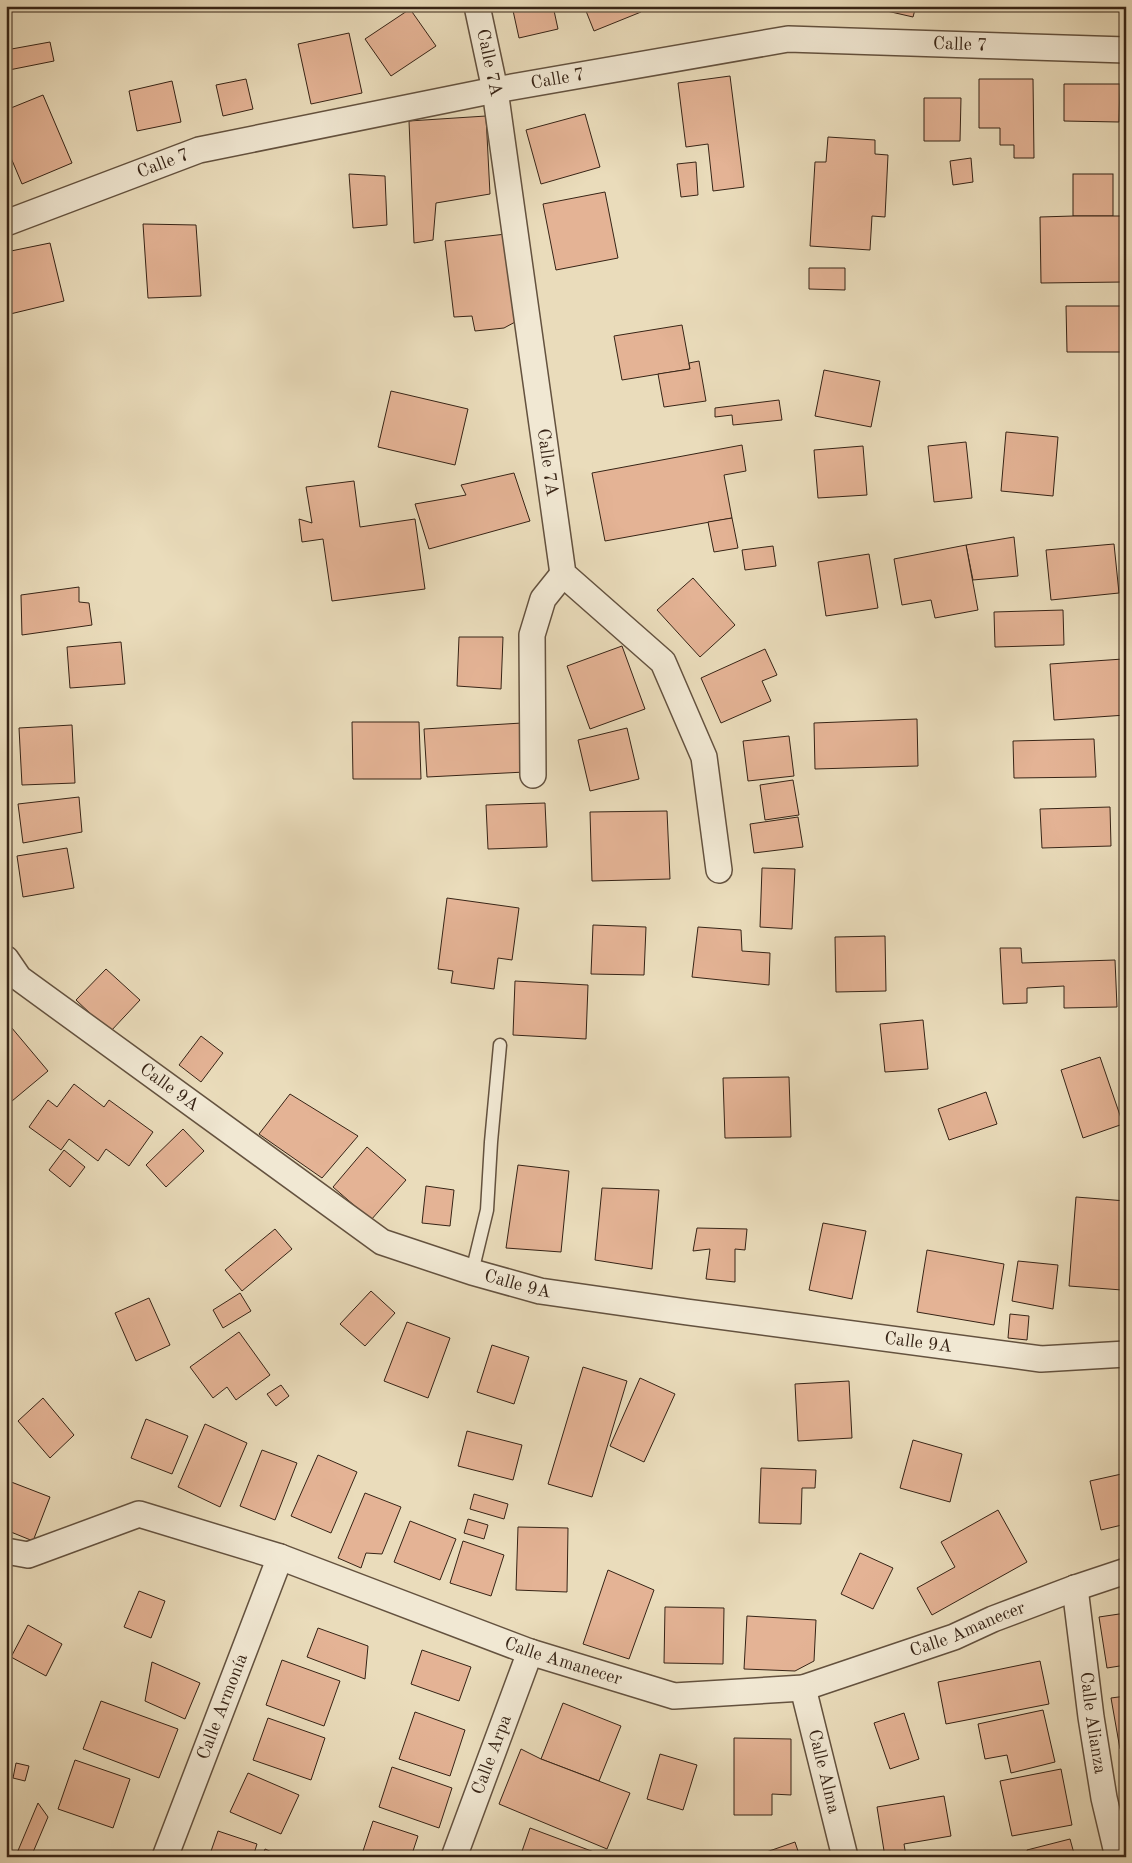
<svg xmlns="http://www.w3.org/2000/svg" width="1132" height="1863" font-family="'Old Standard TT',serif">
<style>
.building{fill:#e4b395;stroke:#372416}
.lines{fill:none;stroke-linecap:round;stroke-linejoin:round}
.service-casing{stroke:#64523f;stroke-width:15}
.minor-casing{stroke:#64523f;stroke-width:28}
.service{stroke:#f1e8d3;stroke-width:12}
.minor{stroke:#f1e8d3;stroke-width:25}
.labels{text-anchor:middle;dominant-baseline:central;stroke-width:4;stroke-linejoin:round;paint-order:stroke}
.street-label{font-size:18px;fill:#372416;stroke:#f1e8d3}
</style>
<rect width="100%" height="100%" fill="#eadcbb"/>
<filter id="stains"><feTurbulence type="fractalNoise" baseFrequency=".004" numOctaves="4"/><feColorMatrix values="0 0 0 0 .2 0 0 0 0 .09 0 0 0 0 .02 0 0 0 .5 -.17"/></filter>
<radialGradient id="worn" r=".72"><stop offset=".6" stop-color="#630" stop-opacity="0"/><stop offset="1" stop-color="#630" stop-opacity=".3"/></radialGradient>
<g class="building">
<polygon points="512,6 553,6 558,29 519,38"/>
<polygon points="584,6 636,6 641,12 594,31"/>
<polygon points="865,6 916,6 913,17"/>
<polygon points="410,9 436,46 391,76 365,39"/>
<polygon points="349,33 362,93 311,104 298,44"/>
<polygon points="50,42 54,61 9,70 6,50"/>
<polygon points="730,76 744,187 713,191 708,144 686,147 678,83"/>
<polygon points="246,79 253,109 223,116 216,85"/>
<polygon points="979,79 1033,79 1034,158 1014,158 1014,145 1000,145 1000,128 979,128"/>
<polygon points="172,81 181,122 137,131 129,91"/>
<polygon points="1064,84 1120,84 1119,122 1064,121"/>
<polygon points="43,95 72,163 22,184 6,146 6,110"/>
<polygon points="924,98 961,98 960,141 924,141"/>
<polygon points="585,114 600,167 541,184 526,130"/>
<polygon points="486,116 490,194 436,203 433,240 414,243 409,121"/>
<polygon points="828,137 875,140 875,154 888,155 885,217 872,216 870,250 810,246 815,162 826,162"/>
<polygon points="971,158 973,182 953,185 950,161"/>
<polygon points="696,162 698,195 681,197 677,164"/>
<polygon points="349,174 385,176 387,225 353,228"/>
<rect x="1073" y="174" width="40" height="42"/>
<polygon points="605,192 618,258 556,270 543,204"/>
<polygon points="1073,216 1123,216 1123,282 1041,283 1040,217"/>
<polygon points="143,224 196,225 201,296 148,298"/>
<polygon points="506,234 517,321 504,328 475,331 472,316 454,317 445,241"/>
<polygon points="50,243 64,301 6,315 6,252"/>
<polygon points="809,268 845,268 845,290 809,289"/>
<polygon points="1066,306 1126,306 1126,352 1067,352"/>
<polygon points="682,325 690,369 622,380 614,336"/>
<polygon points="6,349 10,349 6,378"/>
<polygon points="699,361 706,401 664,407 658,374 690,369 689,363"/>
<polygon points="824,370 880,381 871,427 815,416"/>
<polygon points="391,391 468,409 455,465 378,447"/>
<polygon points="779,400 782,420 733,425 732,415 715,417 715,408"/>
<polygon points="1006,432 1058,437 1053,496 1001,491"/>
<polygon points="966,442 972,498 934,502 928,446"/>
<polygon points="742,445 746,471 724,475 732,518 605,541 592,473"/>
<polygon points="863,446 867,495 818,498 814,450"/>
<polygon points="514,473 530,521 429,549 415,504 466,495 461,485"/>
<polygon points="354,481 360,527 415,519 425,589 332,601 323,539 302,542 299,519 312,523 306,487"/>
<polygon points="732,518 738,548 714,552 708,522"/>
<polygon points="1014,537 1018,576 973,580 966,545"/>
<polygon points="1114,544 1119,593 1051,600 1046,550"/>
<polygon points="966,545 978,610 935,618 931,600 902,605 894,559"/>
<polygon points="773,546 776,566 745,570 742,550"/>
<polygon points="869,554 878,608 826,616 818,562"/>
<polygon points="693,578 735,625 700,657 657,610"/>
<polygon points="79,587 79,602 89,603 92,625 22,635 21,595"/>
<polygon points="1063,610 1064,645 995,647 994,612"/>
<polygon points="459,637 503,637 501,689 457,686"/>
<polygon points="121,642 125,684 70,688 67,647"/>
<polygon points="622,646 645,709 590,729 567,666"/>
<polygon points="765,649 777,675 762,681 771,701 721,723 701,678"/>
<polygon points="1123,659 1126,715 1054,720 1050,664"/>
<polygon points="917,719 918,766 815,769 814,723"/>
<polygon points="352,722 419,722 421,779 353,779"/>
<polygon points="522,723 525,772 427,777 424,729"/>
<polygon points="72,725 75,783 22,785 19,728"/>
<polygon points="627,728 639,779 590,791 578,740"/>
<polygon points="789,736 794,776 748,781 743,741"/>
<polygon points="1094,739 1096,777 1014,778 1013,741"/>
<polygon points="793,780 799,815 765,820 760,785"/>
<polygon points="79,797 82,832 23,843 18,804"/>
<polygon points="545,803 547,847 488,849 486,805"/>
<polygon points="1110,807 1111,846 1042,848 1040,809"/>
<polygon points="667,811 670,879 592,881 590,812"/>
<polygon points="798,817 803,847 754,853 750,824"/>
<polygon points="67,848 74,888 23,897 17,856"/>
<polygon points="762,868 795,869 792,929 760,927"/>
<polygon points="447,898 519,908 512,960 498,958 494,989 451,983 453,971 438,969"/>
<polygon points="593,925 646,927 644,975 591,974"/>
<polygon points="698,927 741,930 742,951 770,953 769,985 692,977"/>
<polygon points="885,936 886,991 836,992 835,937"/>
<polygon points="1000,948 1021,948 1022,963 1115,960 1117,1007 1064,1008 1064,986 1027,988 1027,1003 1003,1004"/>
<polygon points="106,969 140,1000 110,1032 76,1000"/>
<polygon points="515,981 588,985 586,1039 513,1035"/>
<polygon points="923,1020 928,1069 885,1072 880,1024"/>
<polygon points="6,1021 48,1071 6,1106"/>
<polygon points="201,1036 223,1053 201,1082 179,1065"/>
<polygon points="1100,1057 1123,1124 1083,1138 1061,1070"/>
<polygon points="789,1077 791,1137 725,1138 723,1078"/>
<polygon points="74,1084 104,1107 109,1100 153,1132 129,1166 106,1149 98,1161 69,1139 61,1150 29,1127 48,1100 57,1107"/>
<polygon points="986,1092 997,1124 949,1140 938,1109"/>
<polygon points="290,1094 358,1136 322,1178 259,1134"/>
<polygon points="183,1129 204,1151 166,1187 146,1165"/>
<polygon points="367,1147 406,1180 371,1220 333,1187"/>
<polygon points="64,1150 85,1167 70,1187 49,1170"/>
<polygon points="518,1165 569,1171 561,1252 506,1248"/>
<polygon points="426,1186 454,1190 450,1226 422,1223"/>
<polygon points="602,1188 659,1190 652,1269 595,1260"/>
<polygon points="1076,1197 1126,1201 1126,1243 1122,1290 1069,1286"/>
<polygon points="823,1223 866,1231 852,1299 809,1290"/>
<polygon points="697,1228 747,1229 745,1250 735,1249 735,1282 706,1279 710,1249 693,1251"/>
<polygon points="275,1229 292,1249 242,1291 225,1270"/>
<polygon points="927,1250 1004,1264 994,1325 917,1312"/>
<polygon points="1018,1261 1058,1265 1053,1309 1012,1301"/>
<polygon points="371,1291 395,1313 365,1346 340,1324"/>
<polygon points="240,1293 251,1311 223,1328 213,1310"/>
<polygon points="149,1298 170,1345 136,1361 115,1313"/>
<polygon points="1010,1314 1029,1316 1027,1340 1008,1338"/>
<polygon points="407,1322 450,1338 428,1398 384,1381"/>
<polygon points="239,1332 270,1375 236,1400 227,1387 213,1398 190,1367"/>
<polygon points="492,1345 529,1357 514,1404 477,1392"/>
<polygon points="583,1367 627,1381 592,1497 548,1484"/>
<polygon points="640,1378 675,1394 644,1462 610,1446"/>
<polygon points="849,1381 852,1438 798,1441 795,1384"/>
<polygon points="281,1385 289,1396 276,1406 267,1394"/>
<polygon points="43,1398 74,1435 50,1458 18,1421"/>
<polygon points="146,1419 188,1436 172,1474 131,1458"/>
<polygon points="205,1424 247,1443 220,1507 178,1487"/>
<polygon points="467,1431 522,1445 513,1480 458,1466"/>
<polygon points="913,1440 962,1454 950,1502 900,1488"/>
<polygon points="6,1444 11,1446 6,1458"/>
<polygon points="262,1450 297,1463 275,1520 240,1506"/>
<polygon points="318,1455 357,1472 331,1533 291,1516"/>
<polygon points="761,1468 816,1470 815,1488 802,1488 801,1524 759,1523"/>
<polygon points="1126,1473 1126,1524 1101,1530 1090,1481"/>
<polygon points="6,1480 50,1497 33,1541 6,1530"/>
<polygon points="365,1493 401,1507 382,1554 366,1553 361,1568 338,1558"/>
<polygon points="474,1494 508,1504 504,1519 470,1509"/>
<polygon points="998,1510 1027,1562 932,1615 917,1588 955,1567 941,1542"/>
<polygon points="468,1519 488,1525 484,1539 464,1533"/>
<polygon points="410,1521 456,1539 440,1580 394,1562"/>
<polygon points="518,1527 568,1528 567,1592 516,1590"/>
<polygon points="463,1541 504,1555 491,1596 450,1583"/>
<polygon points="860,1553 893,1568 873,1609 841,1594"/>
<polygon points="608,1570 654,1590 629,1659 583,1644"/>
<polygon points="139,1591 165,1601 151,1638 124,1627"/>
<polygon points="665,1607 724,1608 723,1664 664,1663"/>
<polygon points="1126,1613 1126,1665 1107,1668 1099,1617"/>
<polygon points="747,1616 816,1620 814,1661 795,1671 744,1669"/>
<polygon points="28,1625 62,1644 46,1676 11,1657"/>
<polygon points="318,1628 368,1646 365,1679 307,1657"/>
<polygon points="422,1650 471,1667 459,1701 411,1684"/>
<polygon points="282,1660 340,1681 324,1726 266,1705"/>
<polygon points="1040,1661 1049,1704 946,1724 938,1682"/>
<polygon points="152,1662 200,1683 185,1719 145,1701"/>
<polygon points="1126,1696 1126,1748 1120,1749 1111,1698"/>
<polygon points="101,1701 178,1729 159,1778 83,1749"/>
<polygon points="563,1703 621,1726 599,1781 541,1759"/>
<polygon points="1043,1710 1055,1762 1011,1773 1007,1755 985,1759 978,1724"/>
<polygon points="415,1712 465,1730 450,1776 399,1759"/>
<polygon points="904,1713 919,1759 890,1769 874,1723"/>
<polygon points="268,1718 325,1738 311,1780 253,1760"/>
<polygon points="734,1738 791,1739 791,1795 772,1794 772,1815 734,1815"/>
<polygon points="521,1749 541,1759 630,1793 607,1849 499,1804"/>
<polygon points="660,1754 697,1765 683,1810 647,1799"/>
<polygon points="75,1760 130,1779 113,1828 58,1809"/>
<polygon points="16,1763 29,1766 25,1781 13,1778"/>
<polygon points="392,1767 452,1788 439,1828 379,1807"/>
<polygon points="1061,1769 1072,1825 1012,1836 1000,1781"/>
<polygon points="248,1773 299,1795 281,1834 230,1812"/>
<polygon points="944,1796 951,1836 904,1844 906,1856 885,1857 877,1807"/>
<polygon points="38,1803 48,1817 31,1857 25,1857 17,1853"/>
<polygon points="373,1821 418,1836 411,1857 361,1857"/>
<polygon points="530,1828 594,1852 592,1857 520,1857"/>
<polygon points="218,1831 257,1844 253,1857 209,1857"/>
<polygon points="1070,1839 1075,1857 1028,1857 1027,1850"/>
<polygon points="795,1842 800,1857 752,1857"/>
<polygon points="265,1849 283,1857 262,1857"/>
<polygon points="741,1854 741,1857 707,1857"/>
</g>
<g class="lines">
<defs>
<polyline id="service" points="472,1272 487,1210 491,1142 500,1045"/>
<g id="minor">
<path id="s1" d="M 477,6 L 495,90 L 563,574 L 663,662 L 704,757 L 719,870"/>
<path id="s2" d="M 6,223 L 199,150 L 495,90 L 788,39 L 1126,50"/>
<polyline points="533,775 532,635 543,599 563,574"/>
<path id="s3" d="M 6,959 L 19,978 L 382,1242 L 472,1272 L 540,1291 L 687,1312 L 1041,1359 L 1126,1354"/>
<path id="s4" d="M 6,1551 L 28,1555 L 139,1514 L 280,1557 L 530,1652 L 674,1696 L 803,1688 L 954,1637 L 993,1619 L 1075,1588 L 1126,1571"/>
<path id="s5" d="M 1075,1588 L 1091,1717 L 1104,1798 L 1118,1857"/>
<path id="s6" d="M 803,1688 L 845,1857"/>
<path id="s7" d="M 165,1857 L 280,1557"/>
<path id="s8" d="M 454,1857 L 530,1652"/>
</g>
</defs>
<use href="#service" class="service-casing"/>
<use href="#minor" class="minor-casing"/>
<use href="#service" class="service"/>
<use href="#minor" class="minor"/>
</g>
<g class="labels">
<g class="street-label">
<text stroke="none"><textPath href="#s2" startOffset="978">Calle 7</textPath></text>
<text stroke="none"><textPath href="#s1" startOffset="58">Calle 7A</textPath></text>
<text stroke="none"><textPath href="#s2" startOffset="572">Calle 7</textPath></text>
<text stroke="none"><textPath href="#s2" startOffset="168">Calle 7</textPath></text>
<text stroke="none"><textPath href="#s1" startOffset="462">Calle 7A</textPath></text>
<text stroke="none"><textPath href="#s3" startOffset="209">Calle 9A</textPath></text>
<text stroke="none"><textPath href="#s3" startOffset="614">Calle 9A</textPath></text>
<text stroke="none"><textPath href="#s3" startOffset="1019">Calle 9A</textPath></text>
<text stroke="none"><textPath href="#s4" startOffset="1010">Calle Amanecer</textPath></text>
<text stroke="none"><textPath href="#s4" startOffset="590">Calle Amanecer</textPath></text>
<text stroke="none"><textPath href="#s7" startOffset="161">Calle Armonía</textPath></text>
<text stroke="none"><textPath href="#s5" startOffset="136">Calle Alianza</textPath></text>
<text stroke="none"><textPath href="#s8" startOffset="109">Calle Arpa</textPath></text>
<text stroke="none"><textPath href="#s6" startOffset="86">Calle Alma</textPath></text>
</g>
</g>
<rect width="1132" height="1863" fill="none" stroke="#eadcbb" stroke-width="25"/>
<rect x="8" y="8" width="1117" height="1848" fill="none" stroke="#372416" stroke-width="2.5"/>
<rect x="12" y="12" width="1107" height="1838" fill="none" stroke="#372416"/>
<rect width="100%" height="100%" filter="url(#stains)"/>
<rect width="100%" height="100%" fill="url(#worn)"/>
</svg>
